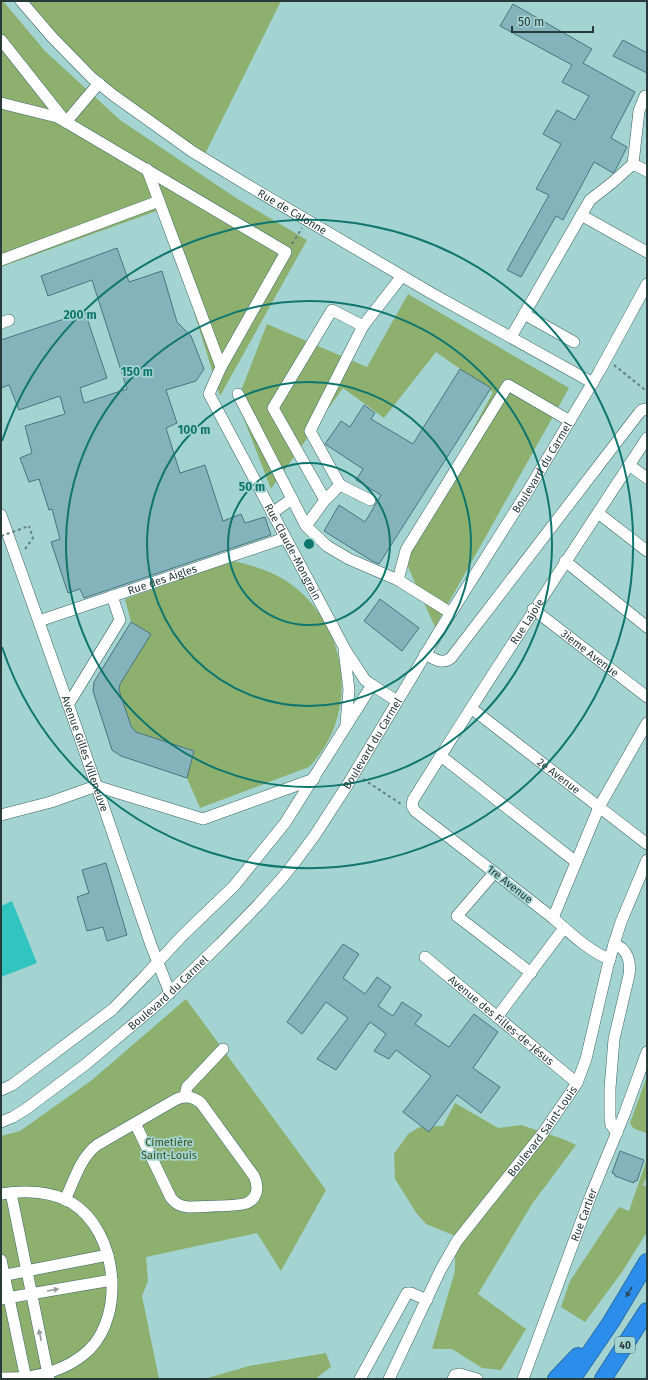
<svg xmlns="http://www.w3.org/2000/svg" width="648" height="1380" viewBox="0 0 648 1380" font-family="'Fira Sans',sans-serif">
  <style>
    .green { fill: #8db06e }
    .water { fill: #32c4be }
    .building { fill: #85b3bc; stroke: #49757e }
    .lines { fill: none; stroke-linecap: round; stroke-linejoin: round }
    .minor-casing { stroke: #376462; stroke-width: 12 }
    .highway-casing { stroke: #2a71ac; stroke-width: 18 }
    .path { stroke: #60817f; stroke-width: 2; stroke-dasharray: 3 3; stroke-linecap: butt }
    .minor { stroke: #fff; stroke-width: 11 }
    .highway { stroke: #2c8eea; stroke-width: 16 }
    .path-bridge { stroke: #60817f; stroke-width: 2; stroke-dasharray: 3 3; stroke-linecap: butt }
    .oneway { fill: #939c9c }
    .oneway2 { fill: #284b5c }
    .ring { fill: none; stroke: #0f766e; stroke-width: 2 }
    .labels { text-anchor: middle; stroke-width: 3.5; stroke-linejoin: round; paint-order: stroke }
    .shield { fill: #a4d4d1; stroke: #4c6867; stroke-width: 1 }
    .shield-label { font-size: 10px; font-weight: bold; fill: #273a39 }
    .street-label { font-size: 11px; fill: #273a39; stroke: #a4d4d1 }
    .park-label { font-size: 11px; fill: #3a551d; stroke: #a4d4d1 }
    .centre { fill: #0f766e; stroke: #a4d4d1; stroke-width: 2 }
    .ring-label { font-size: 12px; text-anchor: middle; font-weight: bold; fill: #0f766e; stroke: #a4d4d1; stroke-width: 3.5; stroke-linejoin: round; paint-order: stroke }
  </style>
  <rect width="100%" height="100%" fill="#a4d4d1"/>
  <path class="green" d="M 1,1 L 3,1 L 45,51 L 120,120 L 236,198 L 307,240 L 220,396 L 162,209 L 1,267 Z
    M 27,1 L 281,1 L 205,154 L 130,112 L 62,45 Z
    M 408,294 L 569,388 L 435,627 L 408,567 L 412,542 L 493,392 L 436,352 L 384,418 L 343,388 L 271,489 L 237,401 L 267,324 L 367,367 Z
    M 233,561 C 251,565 269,570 285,580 C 348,621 362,712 309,767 L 200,808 L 187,778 L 121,756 L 112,750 L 93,691 L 94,682 L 131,622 L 125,599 Z
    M 186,999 L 326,1190 L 281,1271 L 257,1233 L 146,1257 L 148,1281 L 142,1296 L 159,1379 L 1,1379 L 1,1136 L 20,1131 L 92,1080 Z
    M 646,1079 L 647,1079 L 647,1133 C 641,1131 632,1130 630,1123 Z
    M 455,1103 L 498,1128 L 521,1125 L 563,1139 L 576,1145 L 532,1204 L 478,1294 L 526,1329 L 501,1370 L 482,1368 L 452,1349 L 432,1349 L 455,1271 L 455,1243 L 453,1235 L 426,1224 L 417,1214 L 395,1179 L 394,1154 L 408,1134 L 420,1127 L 443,1126 Z
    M 647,1159 L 647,1176 L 643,1185 L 647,1187 L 647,1232 L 622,1272 L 585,1322 L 561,1307 L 570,1281 L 619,1207 L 629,1211 Z
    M 326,1353 L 331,1367 L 315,1379 L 204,1379 L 249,1366 Z"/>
  <path class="water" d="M 12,901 L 37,963 L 1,977 L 1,906 Z"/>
  <path class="building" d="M 513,4 L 592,49 L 583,63 L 635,92 L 611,138 L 627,147 L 615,171 L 613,173 L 594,162 L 563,220 L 556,216 L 521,277 L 507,270 L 549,195 L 536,189 L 561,144 L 543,134 L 557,110 L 575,120 L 589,96 L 562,82 L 572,65 L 500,26 Z
    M 623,40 L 647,53 L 647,73 L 613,56 Z
    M 117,248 L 129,282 L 162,271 L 177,322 L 191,336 L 204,369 L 196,381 L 166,390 L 177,423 L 166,428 L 180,473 L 205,465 L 223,521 L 241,514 L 245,523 L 265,517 L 271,535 L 84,598 L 80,589 L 68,593 L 51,542 L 60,539 L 52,509 L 49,510 L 39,479 L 29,482 L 20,458 L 32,453 L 25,426 L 65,414 L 60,396 L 19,410 L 9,385 L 1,388 L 1,340 L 85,312 L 107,378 L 80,388 L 84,403 L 127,389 L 92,280 L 48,296 L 41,276 Z
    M 460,369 L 491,388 L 379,564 L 372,561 L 324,531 L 339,505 L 365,522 L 381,495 L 356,480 L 363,469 L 325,444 L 341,421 L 350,427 L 364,405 L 375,413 L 371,419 L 413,444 Z
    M 380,599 L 419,628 L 402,651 L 364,621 Z
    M 131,622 L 151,634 L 120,684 L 119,690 L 131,726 L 136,732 L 194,751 L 187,778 L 121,756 L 112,750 L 93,691 L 94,682 Z
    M 106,863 L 127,935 L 107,941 L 103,927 L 87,931 L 77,897 L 89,893 L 82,870 Z
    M 343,944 L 359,954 L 343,978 L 365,994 L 377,977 L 391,987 L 378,1006 L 393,1016 L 402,1002 L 422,1015 L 415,1024 L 449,1047 L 474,1014 L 498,1032 L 473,1068 L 500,1087 L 481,1113 L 457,1095 L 429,1132 L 403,1112 L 431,1076 L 396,1050 L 389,1059 L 374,1051 L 386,1034 L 370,1022 L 336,1070 L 317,1059 L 348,1018 L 326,1002 L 302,1034 L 287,1022 Z
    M 620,1151 L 644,1160 L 637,1181 L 634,1181 L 634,1183 L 615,1176 L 615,1174 L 612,1173 Z"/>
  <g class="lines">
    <defs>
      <g id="minor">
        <path id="s1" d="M 21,1 L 52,37 L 92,78 L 113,95 L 193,152 L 249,186 L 431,293 L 593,383"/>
        <path d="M 1,40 L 66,122 L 99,83"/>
        <path id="s2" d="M 1,103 L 57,117 L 66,122 L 286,252 L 221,367 L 209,394 L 346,651 L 365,680 L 372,685"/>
        <path d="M 633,164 L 647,171"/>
        <path d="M 147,169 L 221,367"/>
        <path d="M 581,215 L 647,252"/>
        <path d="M 1,260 L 159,201"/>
        <path d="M 524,314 L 574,342"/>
        <path d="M 1,323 L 9,320"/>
        <path d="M 363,326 L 402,276"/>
        <path d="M 511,337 L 590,200 L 613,182 L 633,164 L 639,111 L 645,96 L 647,97"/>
        <path d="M 238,394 L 306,526 L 327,546 L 349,559 L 398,580"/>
        <path d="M 629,465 L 647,478"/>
        <path d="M 340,485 L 370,500"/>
        <path d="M 272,513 L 292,499"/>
        <path d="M 598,513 L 647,551"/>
        <path id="s3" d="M 1,515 L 79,735 L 151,945 L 170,993"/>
        <path d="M 306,526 L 325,500 L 340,485 L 310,431 L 363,326 L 332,310 L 273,408 L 325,500"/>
        <path d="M 565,561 L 647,627"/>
        <path id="s4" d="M 533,609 L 647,697"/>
        <path d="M 451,613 L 398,580 L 406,550 L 508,385 L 570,421"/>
        <path id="s5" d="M 39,621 L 285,538"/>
        <path d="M 344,650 L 349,690 L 346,723"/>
        <path d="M 425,654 C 434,659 442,665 451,658 L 639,413 L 642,410 L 647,409"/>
        <path d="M 68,705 L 120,620 L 112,596"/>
        <path id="s6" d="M 471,708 L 647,844"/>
        <path d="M 441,756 L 576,862"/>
        <path d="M 96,786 L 203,819 L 314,779"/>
        <path d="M 1,815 L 51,802 L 96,786"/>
        <path d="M 494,873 L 457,916 L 531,973"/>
        <path d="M 553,918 L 599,807 L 647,723"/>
        <path d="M 614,944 C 628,949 631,962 629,975 L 614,1039 L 610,1088 L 610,1117 L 611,1125 L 617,1133"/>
        <path id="s7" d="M 425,957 L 577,1083"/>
        <path id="s8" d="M 610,959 C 591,953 568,931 553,918 L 415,811 L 412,806 L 413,800 C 489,678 568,558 647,438"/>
        <path d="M 497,1017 L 564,928"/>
        <path d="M 1,1090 L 12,1085 L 113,1009 L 145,976 L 182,936 L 234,886 L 285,823 L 372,685 L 397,701"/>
        <path d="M 185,1096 L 187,1087 L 190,1084 L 223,1049"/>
        <path id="s9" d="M 1,1122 L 13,1117 L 26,1109 L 86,1064 L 161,1001 L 221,943 L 258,905 L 283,877 L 298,858 L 315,835 L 348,784 L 437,635 L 529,489 L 599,372 L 647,284"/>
        <path d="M 11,1193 L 49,1379"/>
        <path d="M 1,1194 C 24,1190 51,1191 72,1203 C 117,1231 126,1313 89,1350 C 65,1372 33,1379 1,1378"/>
        <path d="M 65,1200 C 74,1181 80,1158 97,1145 L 175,1100 C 184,1095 193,1096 201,1103 L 254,1176 C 259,1186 258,1198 247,1203 C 237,1207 201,1206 188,1207 C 180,1206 176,1204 171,1198 L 135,1123"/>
        <path d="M 1,1260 L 26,1379"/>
        <path d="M 1,1276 L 108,1255"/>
        <path d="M 1,1299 L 112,1280"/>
        <path d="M 360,1379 L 407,1293 L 411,1293 L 427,1300"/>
        <path id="s10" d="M 389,1379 L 440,1271 L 457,1241 L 543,1133 L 577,1083 L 586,1059 L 608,965 L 614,944 L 621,922 L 647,860"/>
        <path d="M 453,1379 L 455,1375 L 460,1374 L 477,1379"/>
        <path id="s11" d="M 523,1379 L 591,1195 L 624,1115 L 647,1052"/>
      </g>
      <path id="highway" d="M 556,1379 L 578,1356
        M 572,1379 L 611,1322 L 647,1262
        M 603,1379 L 647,1311"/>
    </defs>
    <use href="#minor" class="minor-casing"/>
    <use href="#highway" class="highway-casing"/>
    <path class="path" d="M 292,244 L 302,228
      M 614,365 L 644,389 L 647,387
      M 25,549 L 33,538 L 29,526
      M 363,779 L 401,804"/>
    <use href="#minor" class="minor"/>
    <use href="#highway" class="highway"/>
    <path class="path-bridge" d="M 1,536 L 29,526"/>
  </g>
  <defs><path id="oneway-solid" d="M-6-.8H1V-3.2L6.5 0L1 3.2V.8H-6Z"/></defs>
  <g class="oneway">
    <use href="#oneway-solid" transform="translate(53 1290) rotate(-10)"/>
    <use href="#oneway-solid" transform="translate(40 1335) rotate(-102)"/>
  </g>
  <use class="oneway2" href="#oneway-solid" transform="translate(629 1292) rotate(121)"/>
  <g class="ring">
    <circle cx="309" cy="544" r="81"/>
    <circle cx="309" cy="544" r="162"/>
    <circle cx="309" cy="544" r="243"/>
    <path d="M2 441A324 324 0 1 1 2 647"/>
  </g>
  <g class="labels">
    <rect class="shield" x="615" y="1337" width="20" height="16" rx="3"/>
    <g class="shield-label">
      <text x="625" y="1349">40</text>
    </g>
    <g class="street-label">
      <text dy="4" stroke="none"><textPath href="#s1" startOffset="346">Rue de Calonne</textPath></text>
      <text dy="4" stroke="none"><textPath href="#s9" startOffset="860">Boulevard du Carmel</textPath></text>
      <text dy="4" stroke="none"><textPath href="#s2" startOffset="664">Rue Claude-Mongrain</textPath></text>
      <text dy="4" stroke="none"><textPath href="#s5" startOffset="130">Rue des Aigles</textPath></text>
      <text dy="4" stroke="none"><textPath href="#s8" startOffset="469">Rue Lajoie</textPath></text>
      <text dy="4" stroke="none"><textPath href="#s4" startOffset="72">3ieme Avenue</textPath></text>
      <text dy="4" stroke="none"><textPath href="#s9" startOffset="536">Boulevard du Carmel</textPath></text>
      <text dy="4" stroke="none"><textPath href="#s3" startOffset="253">Avenue Gilles Villeneuve</textPath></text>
      <text dy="4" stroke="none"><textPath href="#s6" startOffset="111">2e Avenue</textPath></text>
      <text transform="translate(510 884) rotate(38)" y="4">1re Avenue</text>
      <text dy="4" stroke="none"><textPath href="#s9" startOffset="212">Boulevard du Carmel</textPath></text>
      <text dy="4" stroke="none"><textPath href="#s7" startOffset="99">Avenue des Filles-de-Jésus</textPath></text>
      <text dy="4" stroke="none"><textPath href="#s10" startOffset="293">Boulevard Saint-Louis</textPath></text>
      <text dy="4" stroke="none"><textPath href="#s11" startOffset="175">Rue Cartier</textPath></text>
    </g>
    <g class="park-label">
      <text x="169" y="1146">Cimetière<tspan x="169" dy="13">Saint-Louis</tspan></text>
    </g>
  </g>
  <circle cx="309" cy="544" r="6" class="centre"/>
  <g class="ring-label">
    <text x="80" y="319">200 m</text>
    <text x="137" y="376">150 m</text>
    <text x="194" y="434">100 m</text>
    <text x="252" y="491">50 m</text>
  </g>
  <rect width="648" height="1380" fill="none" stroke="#273a39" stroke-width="4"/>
  <path d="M512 26v6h81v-6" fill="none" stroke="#273a39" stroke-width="2"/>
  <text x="518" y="26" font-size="12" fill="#273a39" stroke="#a4d4d1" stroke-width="3" paint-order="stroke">50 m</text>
</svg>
